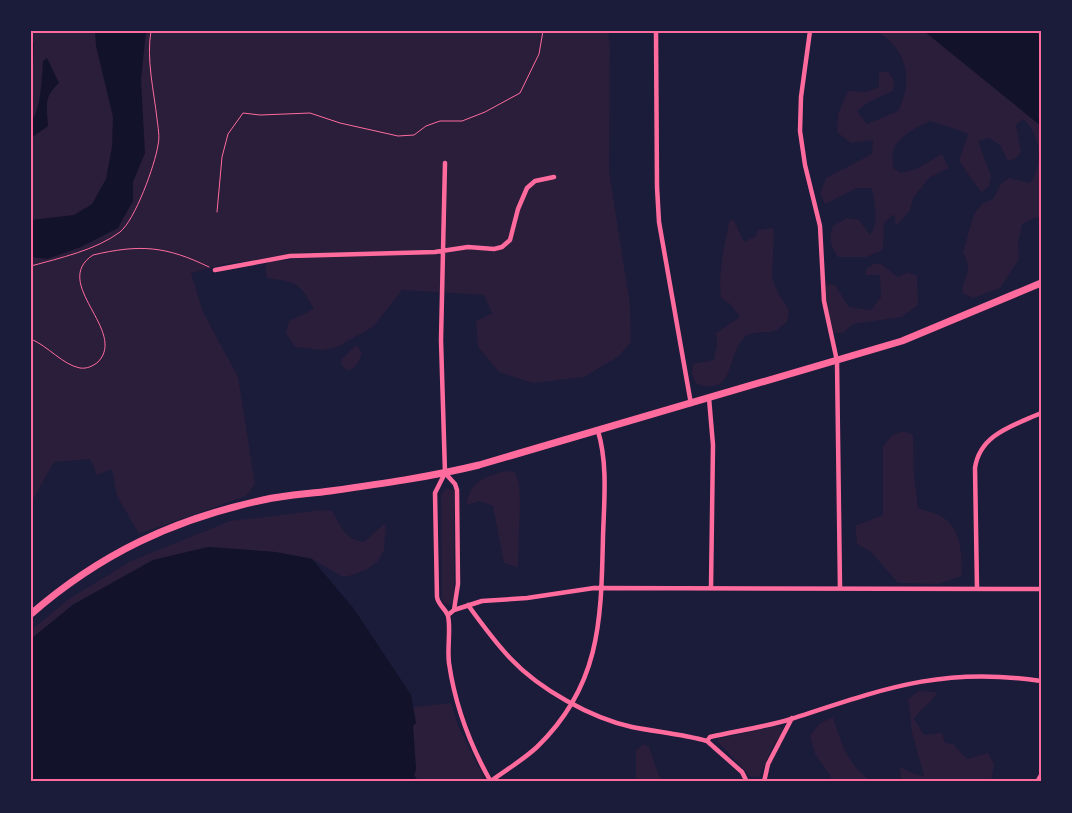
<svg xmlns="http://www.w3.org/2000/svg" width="1072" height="813" viewBox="0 0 1072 813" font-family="'DejaVu Sans',sans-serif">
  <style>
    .green { fill: #2a1e3b }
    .water { fill: #12122b }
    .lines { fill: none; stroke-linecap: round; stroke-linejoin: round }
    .path { stroke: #ff6b9d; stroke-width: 1 }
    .minor { stroke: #ff6b9d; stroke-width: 4.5 }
    .primary { stroke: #ff6b9d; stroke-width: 7 }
    .neatline { fill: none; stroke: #ff6b9d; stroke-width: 2 }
  </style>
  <rect width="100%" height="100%" fill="#1b1b3a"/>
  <path class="green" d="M 31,31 L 608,31 L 610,46 L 609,171 L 630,305 L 631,342 L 619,356 L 584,377 L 533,383 L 499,372 L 478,347 L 476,321 L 492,313 L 484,295 L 402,290 L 373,327 L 335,348 L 322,350 L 295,347 L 286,333 L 289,321 L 314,309 C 298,281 298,283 267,278 L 265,266 L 269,262 L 312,257 L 311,252 L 225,264 L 191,273 L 203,312 L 238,377 L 255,484 L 246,496 L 139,534 L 117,496 L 112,469 L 97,475 L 90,459 L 54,462 L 31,503 Z
    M 876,31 L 924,31 L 1041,126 L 1041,217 L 1034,218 L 1022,224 L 1018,243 L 1019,259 L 1000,288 L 973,298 L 962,293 C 963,276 974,271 963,252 L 974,214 L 982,204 L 993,199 L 1001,184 L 1009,178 L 1030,183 C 1044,163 1041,135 1023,119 L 1016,125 L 1021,152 L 1015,159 L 1008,161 L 1000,145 L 989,138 L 978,141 L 991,176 L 989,187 L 981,192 L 959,161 L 968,134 C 954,127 943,126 930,121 C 917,127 896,137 893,152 C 892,157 893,163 893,168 L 901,173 L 916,169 L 942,154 L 949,168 L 929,178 L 913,198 L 910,211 L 896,226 L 894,214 L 884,223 L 883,250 L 866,257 L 838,257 C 831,246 828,239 833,226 L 847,218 L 859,220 L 870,235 C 880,222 874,204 872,188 L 857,188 L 825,204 L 820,194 L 826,178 L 872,154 L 873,140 L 851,143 L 837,132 L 838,114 L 848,91 L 866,92 L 879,87 L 879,73 L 888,71 L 894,81 L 893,91 L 869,102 L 857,111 L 867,124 L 898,111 C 914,79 907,49 876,31 Z
    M 733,219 L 744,242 L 756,236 L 758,230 L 772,228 L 774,231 L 772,278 L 778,293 L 789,310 L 787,322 C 783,325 779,329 774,331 C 764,334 752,330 744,338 C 725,357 737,396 696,384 L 692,374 L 693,364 L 714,360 L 717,345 L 716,333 L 740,317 L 730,304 L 721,298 C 718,272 724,248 729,222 Z
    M 874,264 L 881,264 L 898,277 L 908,272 L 917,276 L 918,305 L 902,317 L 853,324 L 843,333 L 834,333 L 825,303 L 826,284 L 835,285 L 849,307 L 871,310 L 881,297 L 880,275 L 866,275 L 866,269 Z
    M 356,345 L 362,352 L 358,363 L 353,369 L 347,370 L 341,364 L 341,360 Z
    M 904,431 L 913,435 L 914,476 L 918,508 C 926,511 937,513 944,518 C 962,531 962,556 962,576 L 938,584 L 898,583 L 871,552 L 857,544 L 855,526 L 883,515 L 883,447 L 892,435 Z
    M 506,471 L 515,472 L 519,483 L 520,502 L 518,567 L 504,563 L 493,506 L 480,501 L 466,505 C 471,480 484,477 506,471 Z
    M 446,488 L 453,490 L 454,492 L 454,600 L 450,605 L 444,603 L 442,599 L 441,495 Z
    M 322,510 L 332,511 C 342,527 344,539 364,542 L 384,524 L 386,526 L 384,550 L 378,561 L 366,570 L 349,576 L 341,576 L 312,559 L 275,552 L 208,547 L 74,604 L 31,639 L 31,630 L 69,599 L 131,561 L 230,521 Z
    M 919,691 L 937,692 C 932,704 921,707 914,719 L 924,735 L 942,733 L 945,743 L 953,744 L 967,759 L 988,753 L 994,764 L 991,782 L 901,782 L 900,767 L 914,774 L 924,776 L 912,732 L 908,699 Z
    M 451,703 L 458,726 L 486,782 L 419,782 L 414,775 L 416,770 L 413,725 L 416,723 L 413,707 Z
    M 833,717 C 841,743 848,767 873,782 L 826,782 L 831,777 L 815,754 L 810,736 L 819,724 Z
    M 777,726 L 782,727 L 783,732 L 773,746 L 759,777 L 750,776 L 717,741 L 718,739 Z
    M 644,744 L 649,747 L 659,776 L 664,782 L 636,782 L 636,750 Z"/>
  <path class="water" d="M 95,31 L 146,31 L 141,80 L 145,153 L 133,182 L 133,201 L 118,228 L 81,247 L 47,259 L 31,257 L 31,220 L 74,215 L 92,204 L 106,179 L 112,147 L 113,117 L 96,46 Z
    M 924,31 L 1032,31 L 1041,36 L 1041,126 Z
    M 31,40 L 34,43 L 31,99 Z
    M 47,58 L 59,83 C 43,97 47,107 48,126 L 31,138 L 31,120 C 41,113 42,74 43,61 Z
    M 208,547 L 275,552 L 312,559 L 354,609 L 411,695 L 416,723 L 413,726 L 416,770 L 414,775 L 419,782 L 31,782 L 31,639 L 74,604 L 153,560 Z"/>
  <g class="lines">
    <path class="path" d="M 217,212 L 222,157 L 228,134 L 243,113 L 260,115 L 310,113 L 340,123 L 398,136 L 414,135 L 426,126 L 440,121 L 462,121 L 485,112 L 520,93 L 539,54 L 543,31
      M 31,266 C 60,258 96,250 120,232 C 135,220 155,165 158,145 C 160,137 158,127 157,119 C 154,91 146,59 151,31
      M 31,339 C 48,346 63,365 80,368 C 87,369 93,366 98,362 C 128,331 50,283 93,255 C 140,244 166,246 209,267"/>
    <path class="minor" d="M 656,31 L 657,187 L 659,222 L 691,404
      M 810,31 L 801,97 L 800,131 L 805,165 L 820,226 L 824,301 L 837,361 L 840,588
      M 445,163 L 441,340 L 445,473
      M 215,270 L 290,256 L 435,252 L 468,247 L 494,249 L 502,247 L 510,240 L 518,209 L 527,188 L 535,181 L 554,177
      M 709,398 L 713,445 L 711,587
      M 445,473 L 435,493 L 437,597 C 438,605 446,609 448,616 C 451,629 447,649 449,663 C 455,705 470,745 491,782
      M 445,473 L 455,484 L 457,490 L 458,584 L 454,610 L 448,615
      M 977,588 L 975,468 C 980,434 1013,426 1041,413
      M 468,605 C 481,623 495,642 510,658 C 539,689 591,718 632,727 C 657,732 682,734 707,741 L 710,737 C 736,731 765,727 791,719 C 883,689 942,666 1041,681
      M 454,610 L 482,601 L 527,598 L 594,588 L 1041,589
      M 707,741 L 742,772 L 747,782
      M 491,781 C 506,770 523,760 537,747 C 601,685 601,620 603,537 C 604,502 608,464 598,431
      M 764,782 L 768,764 L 792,718
      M 1037,782 L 1041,775"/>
    <path class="primary" d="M 31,614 C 100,554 174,519 263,500 C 285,495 308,494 330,491 C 380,484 430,477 479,465 L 902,341 L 1041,283"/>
  </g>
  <rect width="1072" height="813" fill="none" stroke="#1b1b3a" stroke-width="65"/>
  <rect x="32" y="32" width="1008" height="748" class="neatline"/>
</svg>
